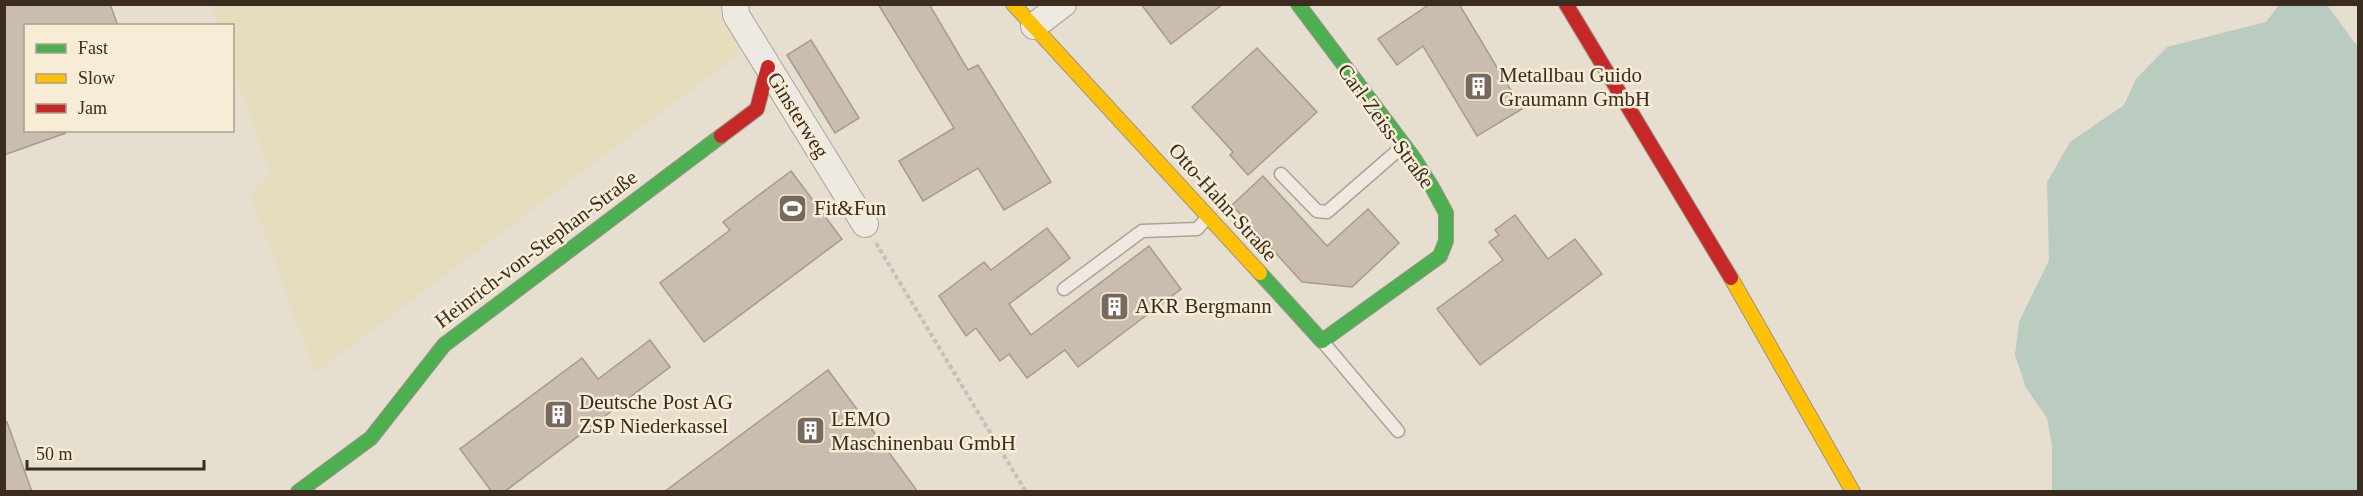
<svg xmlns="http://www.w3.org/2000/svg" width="2363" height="496" viewBox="0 0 2363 496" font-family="Georgia,serif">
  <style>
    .farmland { fill: #e6ddbf }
    .water { fill: #bacbc0 }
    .building { fill: #cabdb0; stroke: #a79a8e; stroke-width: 1.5 }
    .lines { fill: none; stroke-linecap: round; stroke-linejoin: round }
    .lane-casing { stroke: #aba397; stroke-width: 15 }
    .street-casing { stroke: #aba397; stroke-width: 28 }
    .fast-casing { stroke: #9b9388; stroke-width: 16 }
    .slow-casing { stroke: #9b9388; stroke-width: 16 }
    .jam-casing { stroke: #9b9388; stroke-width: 16 }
    .path { stroke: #c7c0b7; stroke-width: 4; stroke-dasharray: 4.5 3; stroke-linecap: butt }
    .lane { stroke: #eee9e1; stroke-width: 12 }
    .street { stroke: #eee9e1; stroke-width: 26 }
    .fast { stroke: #4caf50; stroke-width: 14 }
    .slow { stroke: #ffc107; stroke-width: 14 }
    .jam { stroke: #c62828; stroke-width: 14 }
    .labels { text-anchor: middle; stroke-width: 5; stroke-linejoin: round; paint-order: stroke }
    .poi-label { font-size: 21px; fill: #3b2c1f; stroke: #f7ecd5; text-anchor: start }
    .street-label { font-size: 21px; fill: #3b2c1f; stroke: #f7ecd5 }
  </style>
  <rect width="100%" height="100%" fill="#e6decf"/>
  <path class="farmland" d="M 210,5 L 715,5 L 741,53 L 315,373 L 250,193 L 271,175 L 233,68 L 232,26 L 217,25 Z"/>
  <path class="water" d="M 2279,5 L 2327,5 L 2358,47 L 2358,491 L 2052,491 L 2052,445 L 2047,418 L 2026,388 L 2015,355 L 2019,322 L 2049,260 L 2047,182 L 2070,142 L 2124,105 L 2136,79 L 2167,47 L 2266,22 Z"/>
  <path class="building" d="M 4,4 L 110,4 L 118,26 L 26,26 L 26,130 L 66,133 L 4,155 Z
    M 878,4 L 929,4 L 968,70 L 978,65 L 1051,182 L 1004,210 L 978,168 L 923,201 L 899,161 L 954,128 Z
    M 1141,4 L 1223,4 L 1171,44 Z
    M 1430,4 L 1459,4 L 1522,109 L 1477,136 L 1423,46 L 1397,65 L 1378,39 Z
    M 811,40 L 859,118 L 835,133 L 787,55 Z
    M 1257,48 L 1317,112 L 1248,175 L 1230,155 L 1233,152 L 1192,107 Z
    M 791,171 L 842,239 L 704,342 L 660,283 L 730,230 L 723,222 Z
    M 1263,176 L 1327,246 L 1368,209 L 1399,243 L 1352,287 L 1302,282 L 1232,205 Z
    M 1515,215 L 1548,259 L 1575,239 L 1602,274 L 1480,365 L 1437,309 L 1503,260 L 1489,242 L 1499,235 L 1495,230 Z
    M 1047,228 L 1070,258 L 1009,304 L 1031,335 L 1149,246 L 1181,289 L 1078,367 L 1065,350 L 1027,378 L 1009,354 L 1000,361 L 976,328 L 966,336 L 939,296 L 984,262 L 991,270 Z
    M 650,340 L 670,367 L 504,492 L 492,492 L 460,449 L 582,358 L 598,379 Z
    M 828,370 L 918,492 L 664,492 Z
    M 7,422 L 32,492 L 4,492 L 4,423 Z"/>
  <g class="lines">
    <defs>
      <path id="lane" d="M 1281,174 L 1317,211 L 1327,212 L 1403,146
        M 1064,289 L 1142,231 L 1197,229 L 1207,218
        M 1323,342 L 1398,431"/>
      <path id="street" d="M 735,4 L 736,15 L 865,224
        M 1034,26 L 1063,4"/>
      <path id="fast" d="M 1260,273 L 1322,341 L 1440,256 L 1446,241 L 1446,213 L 1432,187 L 1413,157 L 1298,4
        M 298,492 L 371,438 L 444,345 L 721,136"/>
      <path id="slow" d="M 1013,4 L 1260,273
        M 1731,278 L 1853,492"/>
      <path id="jam" d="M 1566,4 L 1731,278
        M 721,136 L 757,109 L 768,67"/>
    </defs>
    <use href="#lane" class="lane-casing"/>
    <use href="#street" class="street-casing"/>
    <use href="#fast" class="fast-casing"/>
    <use href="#slow" class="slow-casing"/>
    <use href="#jam" class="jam-casing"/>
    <path class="path" d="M 876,243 L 1026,492"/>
    <use href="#lane" class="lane"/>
    <use href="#street" class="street"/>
    <use href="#fast" class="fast"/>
    <use href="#slow" class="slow"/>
    <use href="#jam" class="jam"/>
  </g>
  <defs>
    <symbol id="building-square" viewBox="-11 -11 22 22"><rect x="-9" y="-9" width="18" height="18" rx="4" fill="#776a5d" stroke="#f7ecd5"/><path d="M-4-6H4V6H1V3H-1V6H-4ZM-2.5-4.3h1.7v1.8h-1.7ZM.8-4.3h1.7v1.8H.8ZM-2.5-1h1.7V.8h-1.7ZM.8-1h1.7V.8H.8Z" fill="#fff"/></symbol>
    <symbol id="stadium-square" viewBox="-11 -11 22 22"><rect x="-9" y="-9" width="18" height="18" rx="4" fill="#776a5d" stroke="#f7ecd5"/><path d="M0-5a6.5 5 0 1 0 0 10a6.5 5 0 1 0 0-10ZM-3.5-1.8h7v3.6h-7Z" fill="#fff"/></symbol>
  </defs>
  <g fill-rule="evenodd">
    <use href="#building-square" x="1462" y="70" width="33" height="33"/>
    <use href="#stadium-square" x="776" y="192" width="33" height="33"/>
    <use href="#building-square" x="1098" y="290" width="33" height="33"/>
    <use href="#building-square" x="542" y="398" width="33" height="33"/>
    <use href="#building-square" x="794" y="414" width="33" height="33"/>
  </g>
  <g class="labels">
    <g class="poi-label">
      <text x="1499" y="82">Metallbau Guido<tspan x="1499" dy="24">Graumann GmbH</tspan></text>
      <text x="814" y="215">Fit&amp;Fun</text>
      <text x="1135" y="313">AKR Bergmann</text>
      <text x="579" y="409">Deutsche Post AG<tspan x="579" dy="24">ZSP Niederkassel</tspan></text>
      <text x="831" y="426">LEMO<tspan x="831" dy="24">Maschinenbau GmbH</tspan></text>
    </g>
    <g class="street-label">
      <text transform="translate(798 115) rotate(58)" y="7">Ginsterweg</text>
      <text transform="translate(1386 126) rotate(54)" y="7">Carl-Zeiss-Straße</text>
      <text transform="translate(1223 202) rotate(48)" y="7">Otto-Hahn-Straße</text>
      <text transform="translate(536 249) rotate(-37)" y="7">Heinrich-von-Stephan-Straße</text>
    </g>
  </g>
  <rect width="2363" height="496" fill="none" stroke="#3b2c1f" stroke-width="12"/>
  <rect x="24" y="24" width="210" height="108" fill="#f7ecd5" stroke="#ac9f8c" stroke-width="1.5"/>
  <rect x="36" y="44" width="30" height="9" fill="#4caf50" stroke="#ac9f8c" stroke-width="1.5"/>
  <text x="78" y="54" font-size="18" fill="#3b2c1f">Fast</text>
  <rect x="36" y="74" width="30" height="9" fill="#ffc107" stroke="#ac9f8c" stroke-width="1.5"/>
  <text x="78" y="84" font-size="18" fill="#3b2c1f">Slow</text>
  <rect x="36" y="104" width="30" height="9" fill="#c62828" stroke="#ac9f8c" stroke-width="1.5"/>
  <text x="78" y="114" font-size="18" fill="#3b2c1f">Jam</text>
  <path d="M27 460v9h177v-9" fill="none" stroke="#3b2c1f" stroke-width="3"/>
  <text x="36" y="460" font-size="18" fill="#3b2c1f" stroke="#f7ecd5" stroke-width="4.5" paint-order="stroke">50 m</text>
</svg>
